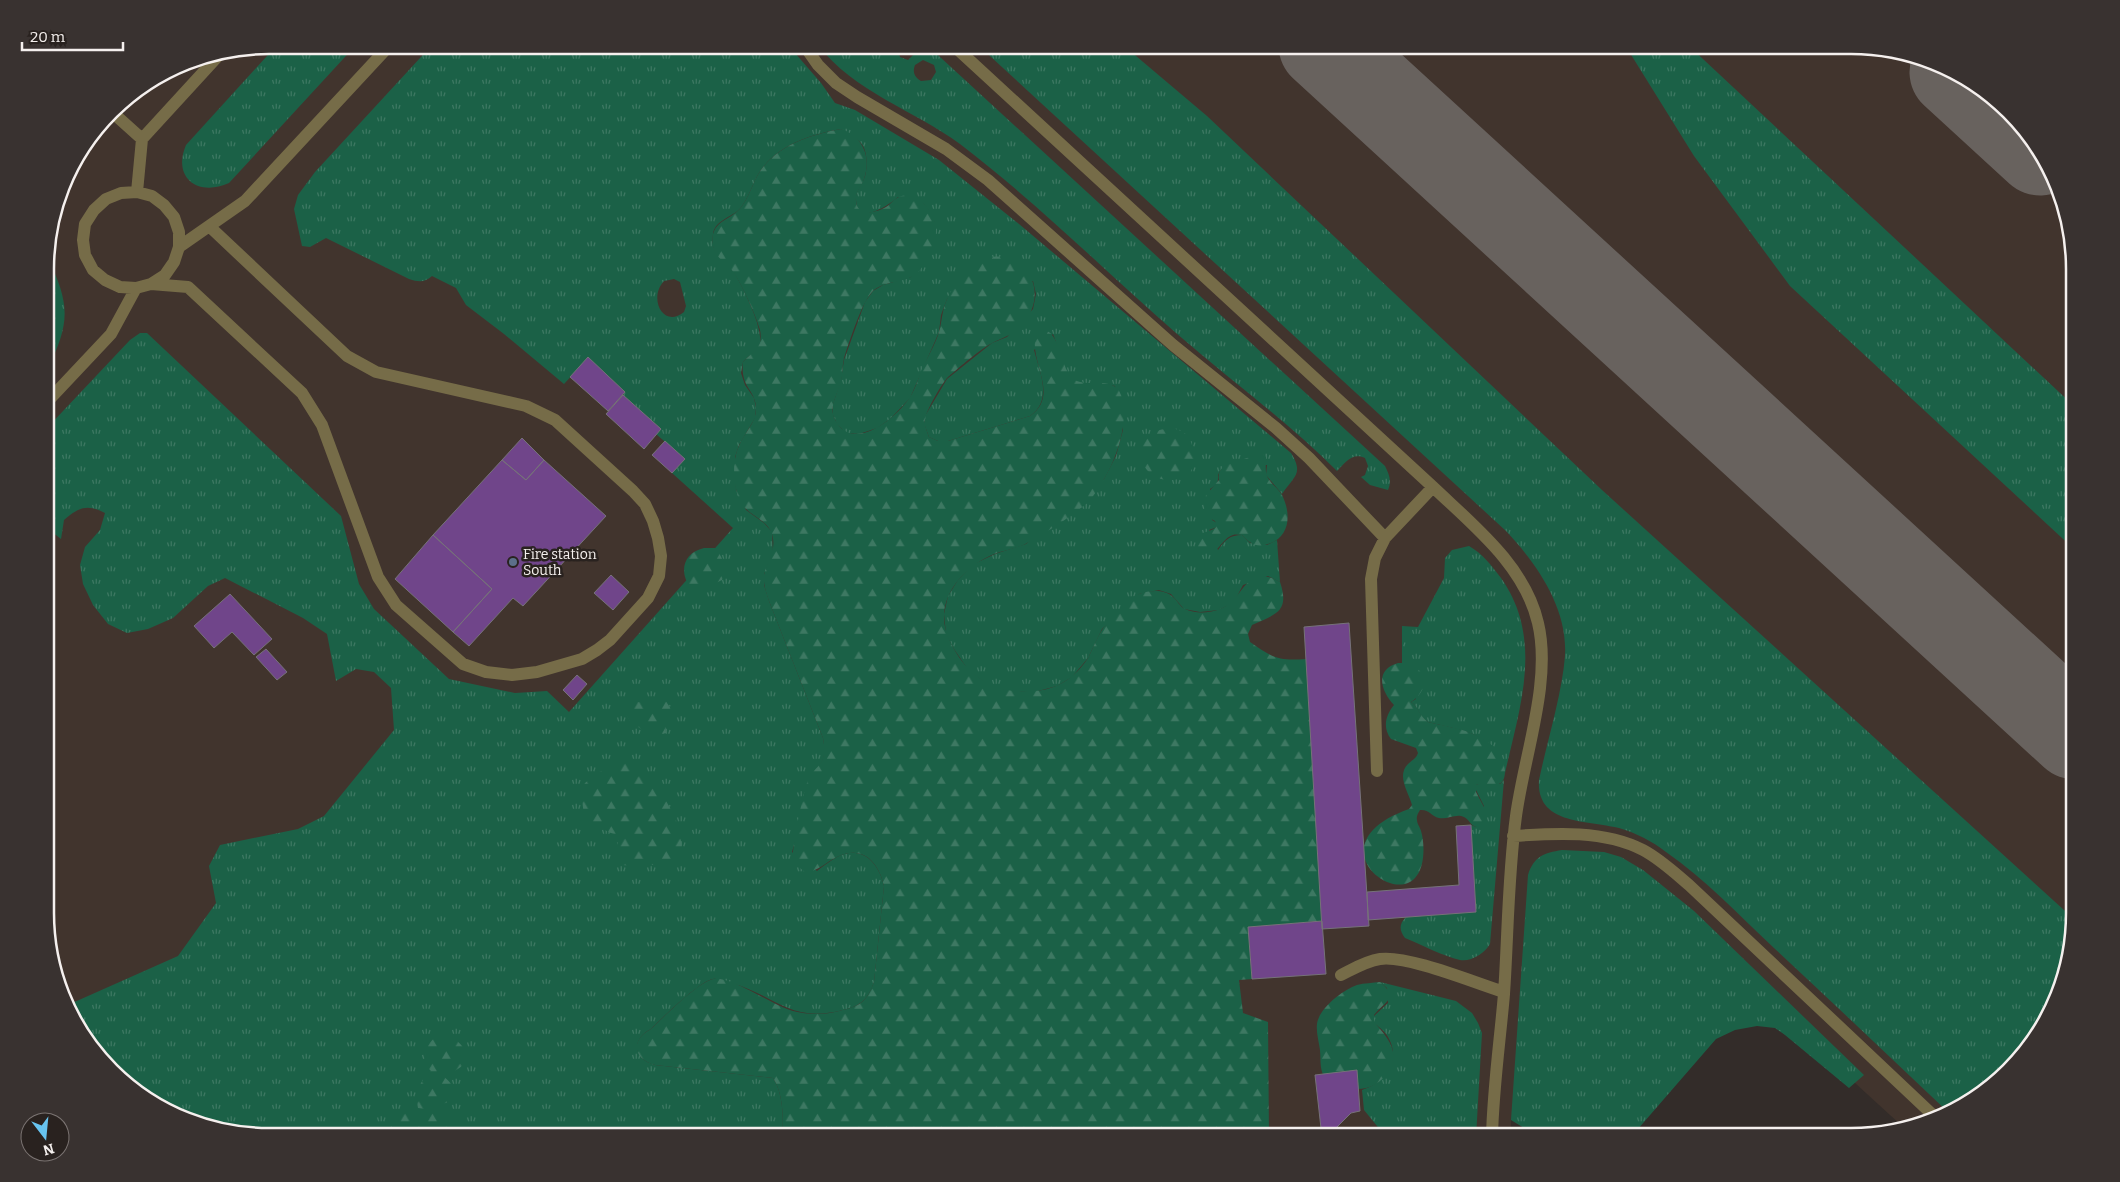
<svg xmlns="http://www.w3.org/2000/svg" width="2120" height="1182" viewBox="0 0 2120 1182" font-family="Bitter,serif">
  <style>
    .built { fill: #41342d }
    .grass { fill: url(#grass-tufts); fill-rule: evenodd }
    .forest { fill: url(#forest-firs) }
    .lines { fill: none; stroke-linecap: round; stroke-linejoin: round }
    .taxiway { stroke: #68625e; stroke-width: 91 }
    .building { fill: #70458a; stroke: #767279 }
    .service { stroke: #766c48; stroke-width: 12 }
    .service-dot { fill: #5c6f8a; stroke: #29221f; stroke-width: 2 }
    .labels { text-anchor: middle; stroke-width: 5; stroke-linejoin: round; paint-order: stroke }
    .poi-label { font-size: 14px; fill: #f5f0ee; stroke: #29221f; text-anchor: start }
    .rim { fill: none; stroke: #f5f0ee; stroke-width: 2.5 }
  </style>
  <defs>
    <pattern id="grass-tufts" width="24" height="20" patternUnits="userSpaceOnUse" patternTransform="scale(1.25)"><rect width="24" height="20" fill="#1b6147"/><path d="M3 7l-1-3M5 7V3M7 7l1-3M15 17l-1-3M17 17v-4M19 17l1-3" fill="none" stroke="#3d7862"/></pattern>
    <pattern id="forest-firs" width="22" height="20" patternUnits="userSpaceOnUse" patternTransform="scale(1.25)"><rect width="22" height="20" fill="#1b6147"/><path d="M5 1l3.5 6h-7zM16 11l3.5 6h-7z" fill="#3d7862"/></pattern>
  </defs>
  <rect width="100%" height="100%" fill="#332c29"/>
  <path class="built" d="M 269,45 L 1852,45 L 1910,53 L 1963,75 L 2037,145 L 2063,197 L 2074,254 L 2075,928 L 2045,1025 L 2010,1071 L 1963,1107 L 1902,1126 L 1702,943 L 1511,1120 L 1511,1127 L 1472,1128 L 1461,1137 L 268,1137 L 211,1129 L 157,1107 L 83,1037 L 47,942 L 47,240 L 68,169 L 121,101 L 183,62 Z"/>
  <path class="grass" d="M 277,45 L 356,45 L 229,183 C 198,197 172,178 186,145 Z
    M 432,45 L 709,45 L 713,48 L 716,45 L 788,45 L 821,83 L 835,103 L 855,110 L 939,160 L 1019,224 L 1291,453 C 1304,474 1294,476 1282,494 L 1266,475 L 1267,465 C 1252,465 1225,457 1218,475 C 1219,483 1216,485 1210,489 L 1212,520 L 1217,523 L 1217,527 L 1209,530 L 1218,550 C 1225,540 1230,535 1242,535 L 1250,543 L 1267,545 L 1277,540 L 1280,582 L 1268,576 L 1243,585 L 1234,602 L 1219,610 L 1200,612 L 1184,609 L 1171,594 L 1159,590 L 1139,594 L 1102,629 L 1088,658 L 1072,677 L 1057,686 L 1038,691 L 1011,692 L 990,686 L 969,671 L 954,649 L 946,634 L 944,614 L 948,596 L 958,580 L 972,565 L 995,554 L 1026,544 L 1104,479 L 1116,456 L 1123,430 L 1115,386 C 1103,382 1095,386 1083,384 C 1062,381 1060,350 1053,334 L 1034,350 C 1040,373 1053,400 1030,416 L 948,441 L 938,441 L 929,437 L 925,426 L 925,416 L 947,379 L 992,343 L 1007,337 L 1033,309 L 1036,294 L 1033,281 L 955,287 L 947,299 L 941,315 L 939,332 L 910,398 L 890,419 L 877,428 L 859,434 L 846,433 L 837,424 L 833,415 L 833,404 L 841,380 L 844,360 L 865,302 L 873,291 L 883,285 L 911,277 L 935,223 C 925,200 922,200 898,197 C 889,205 857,227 856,200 C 855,192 861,186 864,179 C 868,170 868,149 860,142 C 855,137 847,133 841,129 C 813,134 783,143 764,166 C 754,177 751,194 742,206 C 735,217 715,219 713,234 C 710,257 725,258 734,272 C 742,286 766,332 759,346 C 756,352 747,357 743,362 L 741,373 L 745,385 L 754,398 L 756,408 L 755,418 L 739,445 L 735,457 L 736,490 L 746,510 L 764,523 L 772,532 L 773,552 L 764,574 L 764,585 L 769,601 L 823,738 C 826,755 825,760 814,773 L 792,852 L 817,871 C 823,866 830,861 837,857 C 862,844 879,863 884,886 L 874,982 C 868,999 861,1006 843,1010 C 789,1024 776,995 731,983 C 726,982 718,978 713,979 C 701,980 661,1019 651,1029 C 631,1039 633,1059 655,1065 L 773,1078 C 783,1092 784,1120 782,1137 L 268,1137 L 211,1129 L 157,1107 L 83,1037 L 70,1004 L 178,956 L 216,903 L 209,866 L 220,845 L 298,829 L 324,816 L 394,730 L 391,688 L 374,672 L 356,669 L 336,681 L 327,634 L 303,618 L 225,578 L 208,586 L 173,618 L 148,629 L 127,633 L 108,624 L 93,605 L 83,584 L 80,565 L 85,547 L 100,530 L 105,513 C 87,504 79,507 64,520 L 61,539 L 47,528 L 47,428 L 130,340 L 140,333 L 147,333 L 341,516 L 359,584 L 374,609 L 449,679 L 515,693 L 547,691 L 569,712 L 733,528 L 672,473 L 685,459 L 656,434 L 661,429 L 623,395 L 625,392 L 588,358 L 564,384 L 504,334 L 466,305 L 456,288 L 432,276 C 424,283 419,282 409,279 L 326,238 L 310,247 L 302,246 L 294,209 L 298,195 L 315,172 ZM 674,279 L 680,282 L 686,306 L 684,312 C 663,329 648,298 664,281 Z
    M 818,45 L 898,45 L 897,48 L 900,57 L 908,60 L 915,53 L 913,45 L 927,45 L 1385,466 C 1389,474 1392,481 1388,490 L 1370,485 L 1361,477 L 1365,475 L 1368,466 L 1365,458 C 1352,452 1345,463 1337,471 C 1287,421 1230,380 1176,333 C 1104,270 1036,202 960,144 C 914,110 854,92 818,45 ZM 923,60 L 934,65 L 936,72 L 931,80 L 921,81 C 915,77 912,73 915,65 Z
    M 978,45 L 1123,45 L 1207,116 L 1602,490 L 2075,920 L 2075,928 L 2045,1025 L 2010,1071 L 1963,1107 L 1948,1112 C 1890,1057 1832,1002 1774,948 C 1739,915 1705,879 1666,852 C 1652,841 1636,833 1619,828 C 1587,820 1536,825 1539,780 C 1547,742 1562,694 1565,656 C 1568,608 1537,564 1506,531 Z
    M 1625,45 L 1688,45 L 2075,407 L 2075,550 L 1790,286 L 1694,156 Z
    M 47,256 C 70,304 71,322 47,370 Z
    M 1469,546 C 1483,554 1491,565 1501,578 C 1544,639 1520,706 1505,773 C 1496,732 1462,731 1428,722 C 1418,716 1419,707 1411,702 L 1416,699 L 1402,663 L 1402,626 L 1418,627 L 1444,578 L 1445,558 L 1452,550 Z
    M 1504,780 L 1490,944 C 1485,953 1471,962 1460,960 C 1443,956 1422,945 1405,938 C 1399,930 1399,924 1406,917 L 1476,912 L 1471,825 L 1476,827 L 1484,806 L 1475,788 L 1476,785 L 1483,782 L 1489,784 L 1500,784 Z
    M 1562,850 L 1604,852 L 1621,857 L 1643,870 L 1694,911 L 1864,1075 L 1849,1088 L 1785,1035 L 1775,1028 L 1757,1026 L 1735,1030 L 1716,1039 L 1631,1137 L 1550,1137 L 1550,1132 L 1529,1131 L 1511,1120 L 1528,875 C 1534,856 1544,853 1562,850 Z
    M 1380,982 L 1456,1001 L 1472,1013 L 1478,1023 L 1482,1033 L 1476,1137 L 1386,1137 L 1364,1110 L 1362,1090 C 1387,1082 1403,1058 1386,1034 C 1383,1030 1378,1026 1374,1023 L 1374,1016 L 1388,1003 L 1387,988 Z"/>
  <path class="forest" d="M 841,129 C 862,136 872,156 864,179 C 862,186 855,192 856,201 C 857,217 876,213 886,207 C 890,205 893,200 897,198 C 913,188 931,207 935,222 C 938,233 934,245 928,255 C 926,260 923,267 919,271 C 907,285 884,279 872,292 C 861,304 849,343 844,358 C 842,366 843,374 841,382 C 838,393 831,403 833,414 C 834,419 837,423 840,427 C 860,448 898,416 910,397 C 915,390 918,379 921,371 C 927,358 935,345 939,332 C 942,321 942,310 947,299 C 958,277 982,248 1009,259 C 1039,270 1042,303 1022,325 C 1015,334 1004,337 994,342 C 980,349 960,367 948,377 C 942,383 926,411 925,419 C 924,425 927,431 929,437 L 938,441 L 948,441 L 1030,416 C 1061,395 1028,362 1036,333 C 1059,320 1059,364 1071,377 C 1084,391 1113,373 1121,395 C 1130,419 1117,458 1104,479 C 1099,487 1093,498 1086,504 C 1073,515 1043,535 1027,543 C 1017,549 1005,550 994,554 C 960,568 931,604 950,641 C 961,665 978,682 1003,689 C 1013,692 1023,691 1034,691 C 1057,690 1076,677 1088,658 C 1093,649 1096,639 1102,630 C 1106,623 1114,617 1119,610 C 1125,605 1132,596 1139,594 C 1150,590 1165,589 1173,597 C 1177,600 1180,607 1185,609 C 1195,614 1210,613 1220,609 C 1245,600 1244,562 1280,582 C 1290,612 1276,614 1252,625 L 1248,634 L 1250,642 C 1273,658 1278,661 1306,659 L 1322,921 L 1248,927 L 1252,979 L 1239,980 L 1243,1013 L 1268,1022 L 1269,1137 L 782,1137 C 784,1120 783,1092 773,1078 L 655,1065 C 633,1059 630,1040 651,1029 C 664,1017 698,982 713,979 C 731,975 773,1006 793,1011 C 808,1015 825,1015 839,1011 C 860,1006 866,1003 874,982 L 884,886 C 879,863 863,844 837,857 C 825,863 819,870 806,873 L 793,862 C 791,849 802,800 806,786 C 813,762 828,771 823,738 L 769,601 C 766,592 763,584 764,575 C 767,560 777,551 772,534 C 767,518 745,515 739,499 C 733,484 732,460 739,446 C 744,433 757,422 756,408 C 756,390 740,388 743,362 C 748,356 758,350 760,342 C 761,338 761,331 759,327 C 756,315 739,278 731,269 C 724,261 715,257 713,246 C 709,219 731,222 742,206 C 751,194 754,177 764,166 C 783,143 814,134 841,129 Z
    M 1172,428 C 1176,429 1180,430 1183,432 C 1194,439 1197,460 1191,471 C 1189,475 1183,478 1179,479 C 1139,489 1120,431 1172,428 Z
    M 1261,453 L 1266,457 C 1266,463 1265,471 1267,476 C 1270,483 1278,488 1282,495 C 1292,515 1290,539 1265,545 C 1254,547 1249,542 1242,535 C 1239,535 1236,534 1233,535 C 1219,539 1217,563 1198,549 L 1197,536 C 1203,531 1212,532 1217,526 L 1215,521 L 1207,517 L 1204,506 L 1206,495 L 1219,480 C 1218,474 1219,471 1224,466 Z
    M 704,548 L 715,548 C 724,559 726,566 722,580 L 699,591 L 693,591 C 678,574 682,553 704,548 Z
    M 1398,663 C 1424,662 1434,687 1411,702 C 1419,707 1419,716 1428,722 C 1457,729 1500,733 1505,771 C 1505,776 1504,782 1499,784 C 1491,788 1485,781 1476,785 L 1476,792 L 1487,813 C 1486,821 1483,825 1476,827 C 1470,825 1469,819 1464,817 C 1456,813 1447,820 1439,818 C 1431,816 1429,809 1420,810 C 1418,813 1416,817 1417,820 C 1417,824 1420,827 1421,831 C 1425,844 1425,868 1415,878 C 1391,905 1316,842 1409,809 L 1412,805 C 1409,793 1396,776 1408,764 C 1412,760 1416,759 1418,753 L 1416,748 L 1391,739 C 1382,727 1386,715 1394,705 C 1381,691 1374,670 1398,663 Z
    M 656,700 L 665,700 L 670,707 L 672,715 L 665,720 L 666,733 L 652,737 L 630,721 L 626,714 L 628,706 L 633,702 L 643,702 L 650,707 Z
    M 622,762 L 634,762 L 641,771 L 646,783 L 656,785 C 667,800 696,847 672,861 C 668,863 662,863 657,864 C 644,867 635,867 623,865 C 615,852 614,846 623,834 C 607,836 607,826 590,827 L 585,824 L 581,791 L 585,783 L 597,773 Z
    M 1380,982 C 1400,998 1384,1002 1374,1015 L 1374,1022 C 1386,1036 1400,1050 1390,1069 C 1378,1090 1357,1093 1337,1085 C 1334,1083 1329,1082 1327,1080 C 1319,1073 1321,1060 1320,1050 C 1319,1042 1316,1032 1317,1024 C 1319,1008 1343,990 1357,985 C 1364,983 1373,983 1380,982 Z
    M 442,1035 C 454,1036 471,1048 464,1063 C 460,1070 450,1073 442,1075 L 452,1084 L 448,1102 L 438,1106 L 446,1116 L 447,1135 L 445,1137 L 376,1137 L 386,1131 C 380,1109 405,1107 418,1118 L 419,1112 L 424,1109 L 418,1108 C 415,1096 420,1078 431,1071 C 419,1060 426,1038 442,1035 Z"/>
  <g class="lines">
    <path class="taxiway" d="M 1324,45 L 2075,734
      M 1955,72 L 2040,150"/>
  </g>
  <path class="building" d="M 588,357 L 625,392 L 608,411 L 570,377 Z
    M 623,395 L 661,429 L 644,449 L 606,414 Z
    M 522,438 L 544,460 L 526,480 L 502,460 Z
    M 665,441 L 685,459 L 672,473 L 652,455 Z
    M 502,460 L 526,480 L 544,460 L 606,516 L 523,606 L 513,598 L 469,646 L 453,632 L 492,589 L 433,535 Z
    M 433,535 L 492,589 L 453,632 L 395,579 Z
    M 611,575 L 629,592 L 613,610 L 594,593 Z
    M 230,594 L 272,639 L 254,655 L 232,632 L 214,648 L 194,626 Z
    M 1349,623 L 1369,926 L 1322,929 L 1304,627 Z
    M 266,649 L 287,672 L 277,680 L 256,657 Z
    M 577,675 L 587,684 L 573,700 L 563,690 Z
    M 1471,825 L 1476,912 L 1368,920 L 1367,892 L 1459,885 L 1456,826 Z
    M 1322,921 L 1326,974 L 1252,979 L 1248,927 Z
    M 1357,1070 L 1360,1111 L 1351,1113 L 1327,1137 L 1322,1137 L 1315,1075 Z
    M 1529,1131 L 1550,1132 L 1550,1137 L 1528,1137 Z"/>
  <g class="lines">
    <path class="service" d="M 804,45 L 818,65 L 836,83 L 857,97 L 946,149 L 988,180 L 1173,345 L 1276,428 L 1309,458 L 1385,538
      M 953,45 L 1433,487 C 1474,526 1525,566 1538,623 C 1552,681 1524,756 1516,816 C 1508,875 1508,935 1504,994 C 1500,1041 1493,1089 1492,1137
      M 112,112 L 142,139
      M 137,192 L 142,139 L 219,55
      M 179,247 L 245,201 L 390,45
      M 151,284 L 165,275 L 174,262 L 179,247 L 179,232 L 174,217 L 164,205 L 152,196 L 137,192 L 121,193 L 106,199 L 94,210 L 85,224 L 83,240 L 85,255 L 93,270 L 105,280 L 120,287 L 136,288 L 151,284 L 188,287 L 302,393 L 322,425 L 378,577 L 396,605 L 463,664 L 486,672 L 512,675 L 537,672 L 582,659 L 597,650 L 610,640 L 648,598 L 659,576 L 661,556 L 658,538 L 653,521 L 645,504 L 633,491 L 555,420 L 526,406 L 376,372 L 347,356 L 209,226
      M 47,402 L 111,334 L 136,288
      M 1377,771 L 1371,579 L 1375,558 L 1385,538 L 1433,487
      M 1513,836 C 1556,833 1604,830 1643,850 C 1660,859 1675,873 1689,885 L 1934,1116
      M 1341,975 C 1353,969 1366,961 1380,959 C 1408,955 1475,983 1504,992"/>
  </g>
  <circle class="service-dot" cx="513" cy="562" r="5"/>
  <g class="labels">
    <g class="poi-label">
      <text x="523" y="559">Fire station<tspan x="523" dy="16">South</tspan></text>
    </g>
  </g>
  <path d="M0 0H2120V1182H0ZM269 54H1851A215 215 0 0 1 2066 269V913A215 215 0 0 1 1851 1128H269A215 215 0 0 1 54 913V269A215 215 0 0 1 269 54Z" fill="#393230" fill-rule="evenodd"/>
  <path class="rim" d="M269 54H1851A215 215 0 0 1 2066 269V913A215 215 0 0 1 1851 1128H269A215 215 0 0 1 54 913V269A215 215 0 0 1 269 54Z"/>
  <g transform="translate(45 1137) rotate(164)"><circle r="24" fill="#29221f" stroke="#7b7472"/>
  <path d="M0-4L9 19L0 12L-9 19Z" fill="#67c4f0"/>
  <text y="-8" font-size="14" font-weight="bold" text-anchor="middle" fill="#f5f0ee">N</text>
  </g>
  <path d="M22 42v8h101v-8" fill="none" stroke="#f5f0ee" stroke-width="2.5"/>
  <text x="30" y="42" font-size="15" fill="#f5f0ee" stroke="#29221f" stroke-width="4" paint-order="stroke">20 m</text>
</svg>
